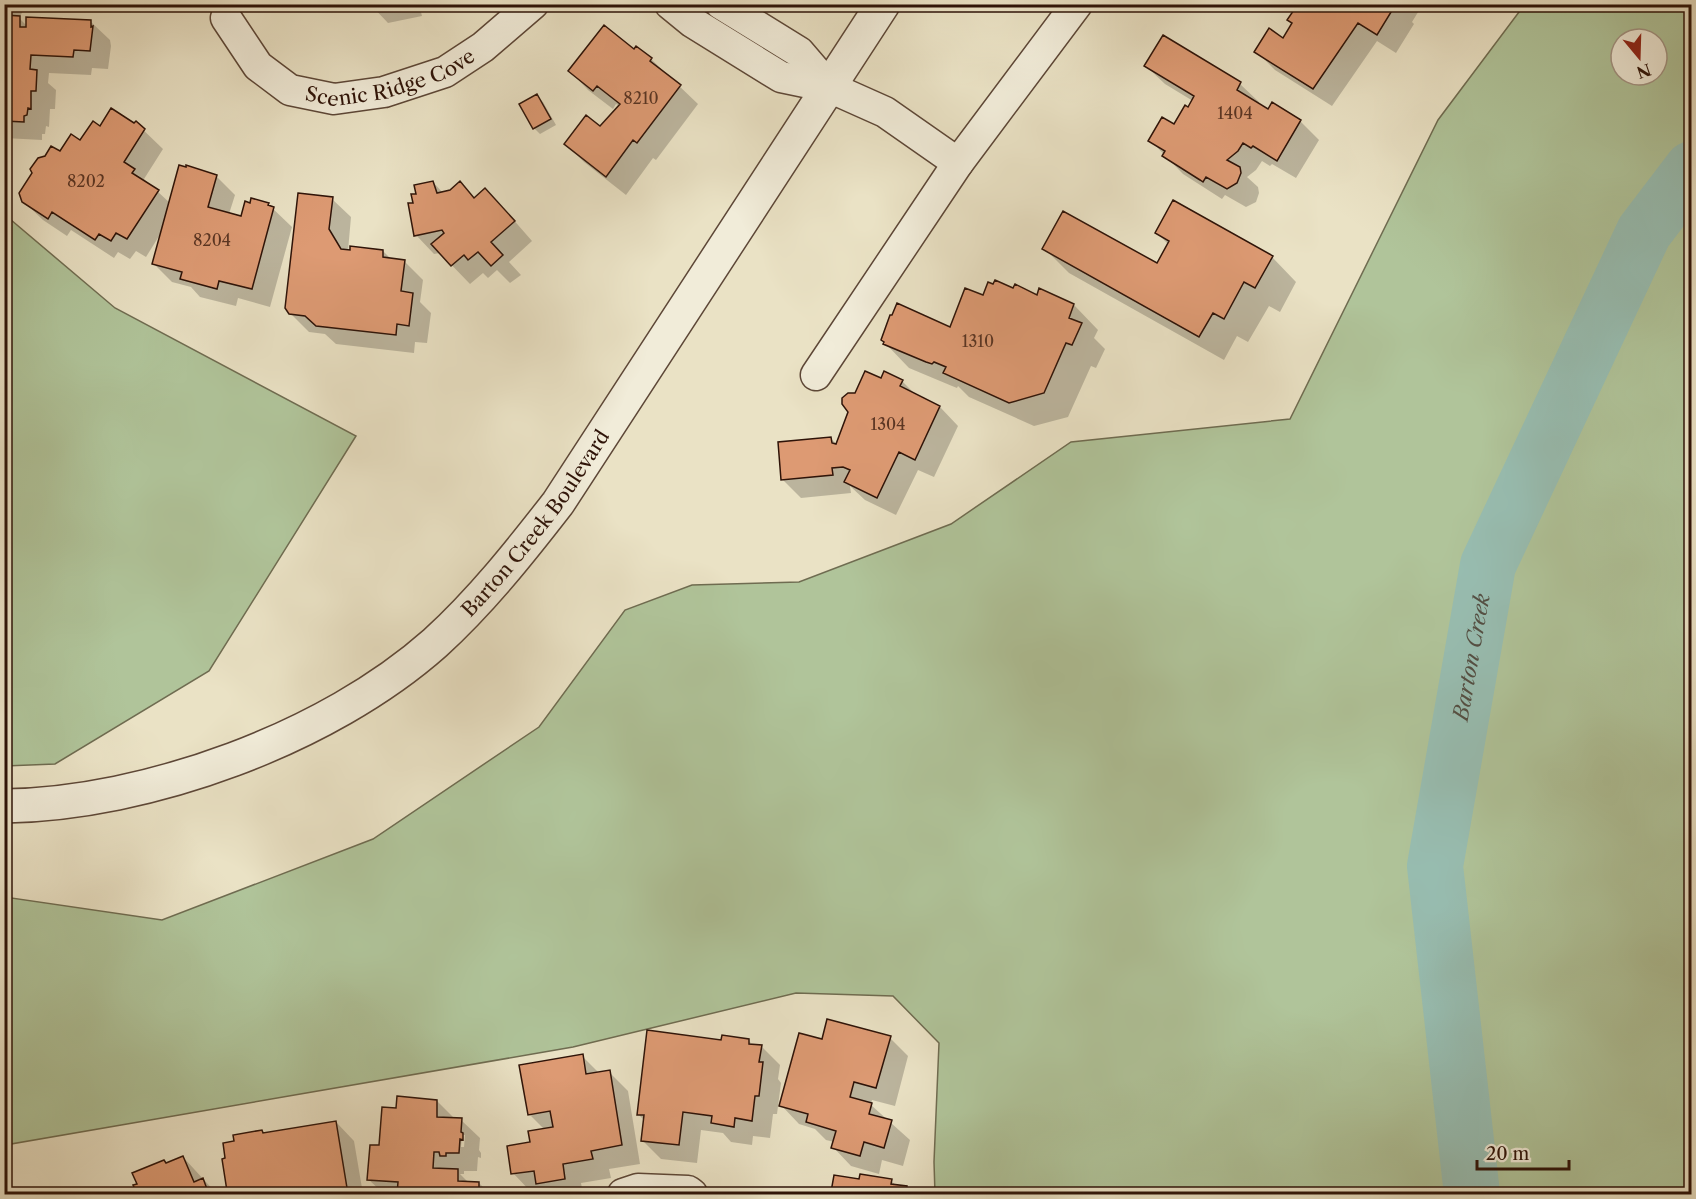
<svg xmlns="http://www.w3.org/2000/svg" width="1696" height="1199" viewBox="0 0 1696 1199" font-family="'Libre Caslon Text',serif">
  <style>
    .green { fill: #b0c49a; stroke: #6f6c51; stroke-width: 1.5; fill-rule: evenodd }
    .shadow { fill: #0003; fill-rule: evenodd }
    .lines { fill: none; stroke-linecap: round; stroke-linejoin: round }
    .river { stroke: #98beb2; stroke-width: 56 }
    .building { fill: #dd9a73; stroke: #2e1308; stroke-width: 1.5 }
    .minor-casing { stroke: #5d4737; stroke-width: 33 }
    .tertiary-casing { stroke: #5d4737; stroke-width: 36 }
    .minor { stroke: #f1ecd9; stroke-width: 30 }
    .tertiary { stroke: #f1ecd9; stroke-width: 33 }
    .labels { text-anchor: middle; stroke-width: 4.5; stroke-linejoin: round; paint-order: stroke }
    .number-label { font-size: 16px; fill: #5a3523 }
    .street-label { font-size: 20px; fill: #2e1308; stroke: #f1ecd9 }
    .water-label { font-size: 21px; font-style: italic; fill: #534f44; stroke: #f1ecd9 }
  </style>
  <rect width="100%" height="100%" fill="#eae2c5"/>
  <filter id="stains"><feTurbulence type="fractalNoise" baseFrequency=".00333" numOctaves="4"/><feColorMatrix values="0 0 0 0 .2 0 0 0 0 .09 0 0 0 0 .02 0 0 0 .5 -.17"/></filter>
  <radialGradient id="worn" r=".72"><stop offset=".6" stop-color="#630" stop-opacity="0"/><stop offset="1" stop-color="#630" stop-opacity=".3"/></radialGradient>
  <path class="green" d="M 1525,4 L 1691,5 L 1691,1194 L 935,1194 L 934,1162 L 939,1043 L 893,996 L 796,993 L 573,1047 L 5,1145 L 5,897 L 162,920 L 373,839 L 539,727 L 625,610 L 692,585 L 799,582 L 951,524 L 1071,442 L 1290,419 L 1438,120 ZM 1621,39 L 1657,39 L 1657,75 L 1621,75 Z
    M 4,214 L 115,308 L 356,436 L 209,671 L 55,764 L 5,766 Z"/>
  <path class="shadow" d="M 4,4 L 27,4 L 19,18 L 27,26 L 91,22 L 110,40 L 111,46 L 108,69 L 92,68 L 91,75 L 49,73 L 48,83 L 56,90 L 55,109 L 50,109 L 49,127 L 46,126 L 45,134 L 42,134 L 42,140 L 4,138 L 4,17 L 13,17 L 4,12 Z
    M 370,4 L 419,4 L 422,16 L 388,23 Z
    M 1299,4 L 1423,4 L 1412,22 L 1414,24 L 1396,53 L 1377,41 L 1332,106 L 1275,70 L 1256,51 L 1284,40 L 1293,24 Z
    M 634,51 L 651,59 L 698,104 L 656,160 L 653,158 L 626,195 L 584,162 L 566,144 L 600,128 L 620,106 L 616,104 L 613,109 L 588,90 L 570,71 Z
    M 1146,66 L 1240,84 L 1259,102 L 1258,104 L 1269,111 L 1273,104 L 1300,121 L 1319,140 L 1296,178 L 1272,164 L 1270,166 L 1262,161 L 1256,170 L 1247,177 L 1258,187 L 1259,193 L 1256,202 L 1246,207 L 1225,195 L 1222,199 L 1183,174 L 1150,140 L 1174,126 L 1193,101 L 1165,84 Z
    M 537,96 L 543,102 L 556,125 L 540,134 L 534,128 Z
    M 136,123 L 163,149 L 144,179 L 170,203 L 216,176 L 235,195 L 229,214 L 242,218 L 268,204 L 292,227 L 270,307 L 238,298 L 236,306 L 200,297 L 191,287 L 172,282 L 154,264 L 161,233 L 146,257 L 136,251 L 130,259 L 118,252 L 114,258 L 71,230 L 67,236 L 43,220 L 23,201 L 60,153 L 101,128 Z
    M 433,182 L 443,193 L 451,191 L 459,183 L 475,199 L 504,209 L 532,241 L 509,262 L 521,275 L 510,283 L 497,270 L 488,278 L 483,273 L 470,284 L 440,253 L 434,254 L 416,235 L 414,204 L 417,195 Z
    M 332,199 L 351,217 L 348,251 L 383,251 L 391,259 L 404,261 L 423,280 L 420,302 L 431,313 L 427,343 L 415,342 L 414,353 L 336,344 L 325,334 L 309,332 L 290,313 Z
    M 1157,233 L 1272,257 L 1296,282 L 1280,312 L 1269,306 L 1248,342 L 1237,336 L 1224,360 L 1069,273 L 1044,248 L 1157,265 L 1169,245 Z
    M 1040,290 L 1074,305 L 1098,330 L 1094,338 L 1105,349 L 1096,368 L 1091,366 L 1068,417 L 1034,426 L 969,397 L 958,386 L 957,388 L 952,386 L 909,368 L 885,343 L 951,329 L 983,297 L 1038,297 Z
    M 885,373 L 902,381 L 917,396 L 940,407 L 958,426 L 934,477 L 918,470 L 896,515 L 865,500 L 850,486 L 851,493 L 801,498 L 783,480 L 831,439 L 838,445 L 856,394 L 881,380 Z
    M 890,1038 L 908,1056 L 895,1106 L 872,1100 L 871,1105 L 910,1140 L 903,1166 L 882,1160 L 879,1174 L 851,1166 L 833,1147 L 834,1142 L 826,1140 L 815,1129 L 799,1124 L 781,1105 L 823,1041 Z
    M 748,1040 L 754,1046 L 761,1046 L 780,1065 L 778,1079 L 781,1083 L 777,1114 L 773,1114 L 770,1138 L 753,1136 L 752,1145 L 731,1142 L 723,1133 L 701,1130 L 697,1163 L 661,1159 L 642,1140 L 645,1121 L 638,1114 L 723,1041 Z
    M 582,1056 L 600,1074 L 609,1072 L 628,1091 L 640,1164 L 609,1169 L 611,1178 L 581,1183 L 583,1194 L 548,1194 L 544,1190 L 531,1192 L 513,1173 L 532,1143 L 545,1130 L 529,1114 Z
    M 437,1101 L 455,1119 L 461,1120 L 480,1138 L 479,1150 L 481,1153 L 481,1158 L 478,1157 L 477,1171 L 464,1171 L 464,1174 L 460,1174 L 469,1183 L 479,1183 L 490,1194 L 384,1194 L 369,1180 L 381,1146 L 398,1110 ZM 462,1135 L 465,1135 L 464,1147 L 461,1147 Z
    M 336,1122 L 354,1141 L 363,1194 L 231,1194 L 224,1160 L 264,1135 Z
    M 183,1157 L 217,1194 L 138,1194 L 135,1186 L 166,1164 Z
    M 860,1181 L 891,1181 L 897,1186 L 907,1188 L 913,1194 L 825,1194 L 826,1193 L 833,1194 Z"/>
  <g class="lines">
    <path class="river" id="s1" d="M 1472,1194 L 1435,866 L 1488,565 L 1644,232 L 1692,169"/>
  </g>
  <path class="building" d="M 1298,4 L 1396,4 L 1377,35 L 1358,23 L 1313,89 L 1254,52 L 1269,28 L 1283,38 L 1292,23 L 1287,20 Z
    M 4,15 L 20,16 L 20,27 L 26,27 L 26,17 L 91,20 L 91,27 L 93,26 L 90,51 L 74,50 L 73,57 L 31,55 L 30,69 L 37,70 L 36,91 L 31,91 L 31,109 L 28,108 L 27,115 L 24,116 L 24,122 L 4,121 Z
    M 604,25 L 634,49 L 636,46 L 652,58 L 650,61 L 681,85 L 637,143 L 633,140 L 606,177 L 564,144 L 586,115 L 600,126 L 620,104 L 597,86 L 593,91 L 568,71 Z
    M 1163,35 L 1241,82 L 1237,90 L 1268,109 L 1272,102 L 1301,120 L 1277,161 L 1253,146 L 1251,148 L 1243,143 L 1238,151 L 1227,160 L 1240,167 L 1241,173 L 1237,183 L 1227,189 L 1206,177 L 1203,182 L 1200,180 L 1162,156 L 1165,151 L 1148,141 L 1162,117 L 1174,124 L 1185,105 L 1188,107 L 1194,96 L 1144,66 Z
    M 537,94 L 551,119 L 533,129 L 519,104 Z
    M 111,108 L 134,123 L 136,121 L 145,129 L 124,162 L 135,169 L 132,173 L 159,190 L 127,239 L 116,233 L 111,241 L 99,234 L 95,240 L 52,212 L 48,219 L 22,202 L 19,193 L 32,173 L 30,169 L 38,158 L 45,156 L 51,146 L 60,151 L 71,134 L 80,140 L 93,121 L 100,126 Z
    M 179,165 L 186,167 L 186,165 L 217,175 L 208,207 L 241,216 L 245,201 L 250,203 L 251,198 L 269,203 L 268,205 L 274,207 L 252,289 L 219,281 L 217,289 L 180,279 L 182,272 L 152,264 Z
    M 433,181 L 437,193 L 450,190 L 460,181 L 474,198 L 485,188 L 515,221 L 491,242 L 503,255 L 491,266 L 478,252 L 468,260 L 464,255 L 451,266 L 431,244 L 444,233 L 442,230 L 414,236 L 408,203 L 413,203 L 411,194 L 416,194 L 414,185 Z
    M 298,193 L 333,197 L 329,229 L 341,249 L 350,250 L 350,246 L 383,250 L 383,257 L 405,260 L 401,291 L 413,293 L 409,326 L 397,324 L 396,335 L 316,326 L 305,316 L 289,314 L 285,308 Z
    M 1173,200 L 1273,256 L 1255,288 L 1244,282 L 1224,319 L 1213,313 L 1199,337 L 1042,249 L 1063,211 L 1157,263 L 1169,241 L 1155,233 Z
    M 995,280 L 1013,288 L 1015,284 L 1037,295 L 1039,288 L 1074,304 L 1069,318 L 1082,323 L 1072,345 L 1066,343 L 1044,393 L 1009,403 L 943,373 L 946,367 L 934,362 L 932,364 L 926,362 L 883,344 L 884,342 L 881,340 L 890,315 L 892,315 L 897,303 L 950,327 L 965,288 L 983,295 L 988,282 L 993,284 Z
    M 865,371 L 881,378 L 884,371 L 903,380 L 900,386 L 940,406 L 915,460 L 899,452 L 877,498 L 844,482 L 850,470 L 843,467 L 832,468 L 833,475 L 781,480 L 778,442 L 831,437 L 832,443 L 836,444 L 848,412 L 842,404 L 842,398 L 848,393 L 855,393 Z
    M 827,1019 L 891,1036 L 876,1088 L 854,1082 L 850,1097 L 872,1103 L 869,1114 L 892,1120 L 884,1148 L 864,1142 L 860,1156 L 831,1148 L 836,1131 L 806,1122 L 808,1114 L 779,1106 L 799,1033 L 822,1039 Z
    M 647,1030 L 721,1040 L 722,1035 L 749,1039 L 749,1044 L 762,1045 L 759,1062 L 763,1062 L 759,1096 L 755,1096 L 752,1121 L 735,1118 L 734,1127 L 711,1123 L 712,1116 L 683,1112 L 679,1145 L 641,1141 L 644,1115 L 637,1115 Z
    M 583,1054 L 586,1074 L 610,1070 L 622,1145 L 591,1151 L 593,1159 L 563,1164 L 565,1179 L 536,1184 L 534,1171 L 511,1174 L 507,1146 L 530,1142 L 528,1131 L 553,1127 L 550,1111 L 528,1115 L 519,1065 Z
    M 397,1096 L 437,1100 L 437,1117 L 462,1118 L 461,1132 L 463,1133 L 463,1140 L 460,1139 L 459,1153 L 446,1153 L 446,1156 L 440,1156 L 439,1152 L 434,1152 L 433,1168 L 458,1169 L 458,1181 L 479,1182 L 479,1194 L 397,1194 L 398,1182 L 367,1180 L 370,1145 L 379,1145 L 382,1107 L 396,1108 Z
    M 336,1121 L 348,1194 L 230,1194 L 230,1191 L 227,1191 L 222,1159 L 225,1158 L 223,1143 L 234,1141 L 233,1135 L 262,1130 L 263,1133 Z
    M 183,1156 L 194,1182 L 203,1178 L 208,1192 L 207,1194 L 137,1194 L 133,1185 L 137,1184 L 132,1173 L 164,1160 L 166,1163 Z
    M 860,1174 L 892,1179 L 891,1184 L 907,1186 L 906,1194 L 824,1194 L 824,1191 L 831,1192 L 834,1175 L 859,1179 Z"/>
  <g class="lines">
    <defs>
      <g id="minor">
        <path d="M 670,4 L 692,22 L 781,77 L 829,87 L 885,112 L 958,163"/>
        <path d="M 721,4 L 799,52 L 829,87"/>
        <path id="s2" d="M 226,18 L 258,66 L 290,90 L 334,99 L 384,92 L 445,72 L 483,47 L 533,4"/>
        <path d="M 816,375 L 958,163 L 1077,4"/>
        <path d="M 623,1194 L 638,1189 L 688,1191 L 692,1194"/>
      </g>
      <g id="tertiary">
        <path id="s3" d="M 4,806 C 148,804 328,738 435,643 C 481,601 520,552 558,503 L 883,4"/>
      </g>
    </defs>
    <use href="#minor" class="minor-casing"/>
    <use href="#tertiary" class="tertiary-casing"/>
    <use href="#minor" class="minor"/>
    <use href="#tertiary" class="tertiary"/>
  </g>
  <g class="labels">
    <g class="number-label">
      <text x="641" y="104">8210</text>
      <text x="1235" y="119">1404</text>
      <text x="86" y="187">8202</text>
      <text x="212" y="246">8204</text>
      <text x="978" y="347">1310</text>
      <text x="888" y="430">1304</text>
    </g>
    <g class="street-label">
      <text dy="7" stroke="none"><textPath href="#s2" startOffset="202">Scenic Ridge Cove</textPath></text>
      <text dy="7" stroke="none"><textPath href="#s3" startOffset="626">Barton Creek Boulevard</textPath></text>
    </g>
    <g class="water-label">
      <text dy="7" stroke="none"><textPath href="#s1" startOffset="542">Barton Creek</textPath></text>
    </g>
  </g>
  <rect width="1696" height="1199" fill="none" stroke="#eae2c5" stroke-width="24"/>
  <rect x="6" y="6" width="1684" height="1187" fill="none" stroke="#2e1308" stroke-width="3"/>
  <rect x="12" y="12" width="1672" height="1175" fill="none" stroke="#2e1308" stroke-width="1.5"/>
  <g transform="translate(1639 57) rotate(161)"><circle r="28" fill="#f1ecd9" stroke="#a39585" stroke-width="1.5"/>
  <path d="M0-4.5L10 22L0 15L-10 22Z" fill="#8f2418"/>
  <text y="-9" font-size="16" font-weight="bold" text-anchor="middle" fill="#2e1308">N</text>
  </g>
  <path d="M1477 1160v9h92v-9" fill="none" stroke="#2e1308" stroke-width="3"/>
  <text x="1486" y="1160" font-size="18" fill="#2e1308" stroke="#f1ecd9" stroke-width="4.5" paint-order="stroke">20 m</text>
  <rect width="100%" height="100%" filter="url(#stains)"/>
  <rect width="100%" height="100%" fill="url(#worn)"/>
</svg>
